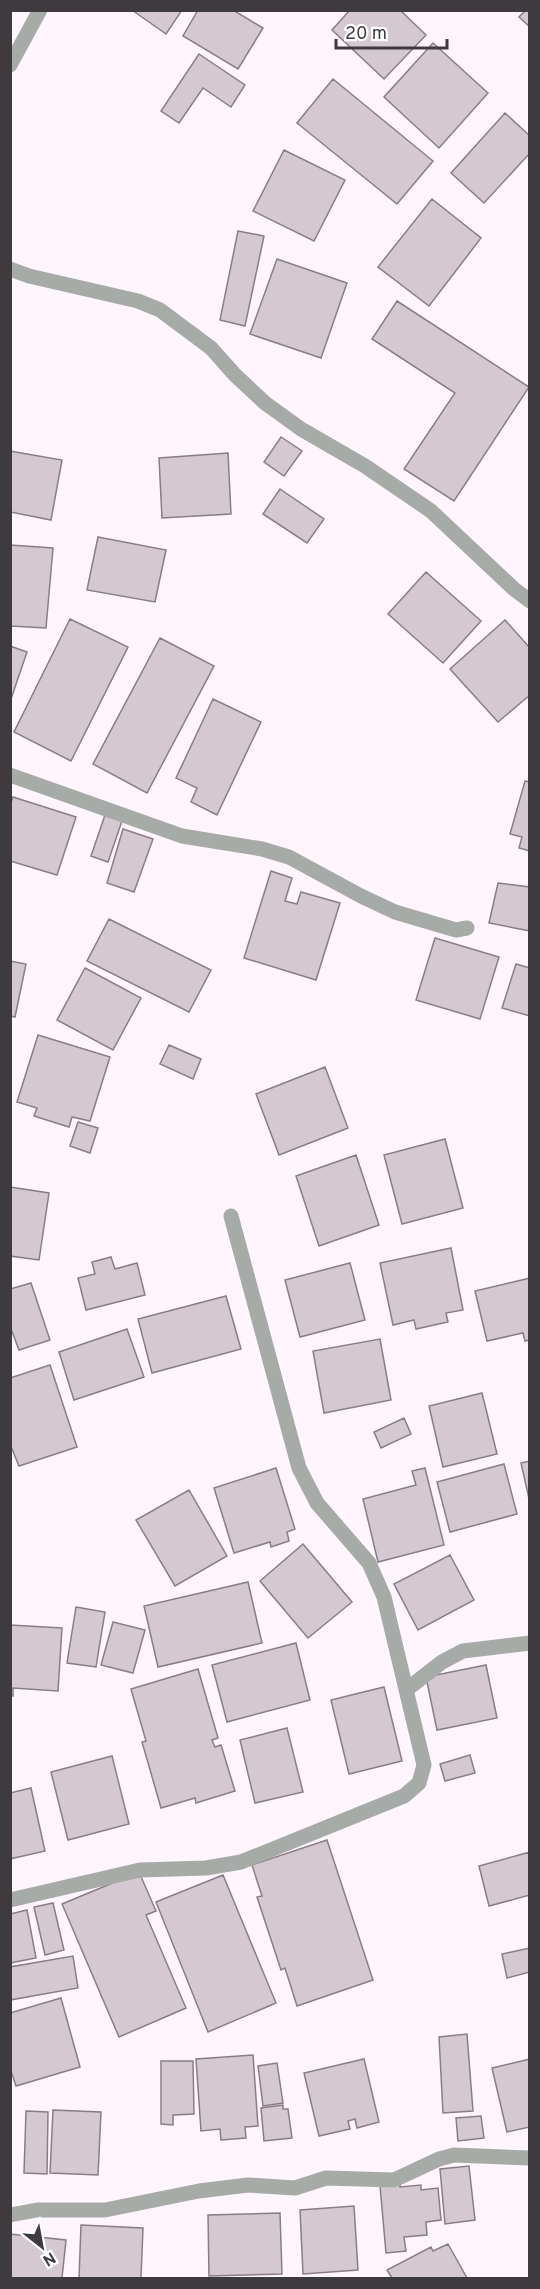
<svg xmlns="http://www.w3.org/2000/svg" width="540" height="2289" viewBox="0 0 540 2289" font-family="Overpass,sans-serif">
  <style>
    .building { fill: #d4c8d1; stroke: #897e86; stroke-width: 1.5 }
    .lines { fill: none; stroke-linecap: round; stroke-linejoin: round }
    .minor { stroke: #a7aba7; stroke-width: 15 }
  </style>
  <rect width="100%" height="100%" fill="#fff5fd"/>
  <path class="building" d="M 132,10 L 182,10 L 166,34 Z
    M 198,10 L 233,10 L 263,28 L 238,69 L 183,36 Z
    M 350,10 L 400,10 L 426,35 L 384,79 L 332,30 Z
    M 526,10 L 530,10 L 530,27 L 519,17 Z
    M 433,43 L 488,93 L 439,148 L 384,97 Z
    M 199,54 L 245,85 L 231,107 L 203,88 L 179,123 L 161,111 Z
    M 333,79 L 433,161 L 397,204 L 297,123 Z
    M 505,113 L 530,136 L 530,153 L 484,203 L 451,173 Z
    M 284,150 L 345,180 L 314,241 L 253,211 Z
    M 432,199 L 481,238 L 429,306 L 378,267 Z
    M 238,231 L 264,236 L 245,326 L 220,320 Z
    M 277,259 L 347,283 L 321,358 L 250,334 Z
    M 397,301 L 529,387 L 454,501 L 404,469 L 455,393 L 372,339 Z
    M 281,437 L 302,451 L 284,476 L 264,462 Z
    M 10,451 L 62,460 L 51,520 L 10,512 Z
    M 228,453 L 231,514 L 162,518 L 159,458 Z
    M 280,489 L 324,519 L 307,543 L 263,514 Z
    M 98,537 L 166,550 L 155,602 L 87,590 Z
    M 10,545 L 53,548 L 46,628 L 10,626 Z
    M 426,572 L 481,621 L 443,663 L 388,614 Z
    M 70,619 L 128,647 L 71,761 L 14,732 Z
    M 505,620 L 530,648 L 530,695 L 498,722 L 450,669 Z
    M 160,638 L 214,666 L 147,793 L 93,764 Z
    M 10,646 L 27,652 L 10,702 Z
    M 213,699 L 261,722 L 217,815 L 191,802 L 197,788 L 176,778 Z
    M 525,781 L 530,782 L 530,851 L 519,848 L 522,837 L 510,834 Z
    M 13,797 L 76,817 L 57,875 L 10,861 L 10,805 Z
    M 106,812 L 123,818 L 108,862 L 91,856 Z
    M 123,829 L 153,839 L 134,892 L 107,883 Z
    M 271,871 L 292,878 L 285,901 L 297,904 L 301,892 L 340,903 L 316,980 L 244,958 Z
    M 498,883 L 530,887 L 530,931 L 489,923 Z
    M 109,919 L 211,970 L 189,1012 L 87,961 Z
    M 435,938 L 499,957 L 480,1019 L 416,1000 Z
    M 10,961 L 26,964 L 15,1017 L 10,1016 Z
    M 516,964 L 530,968 L 530,1016 L 502,1008 Z
    M 85,968 L 141,998 L 113,1050 L 57,1020 Z
    M 38,1035 L 110,1057 L 90,1121 L 72,1117 L 69,1127 L 34,1116 L 37,1108 L 17,1102 Z
    M 169,1045 L 201,1059 L 193,1079 L 160,1064 Z
    M 325,1067 L 348,1128 L 279,1155 L 256,1094 Z
    M 78,1122 L 98,1128 L 90,1153 L 70,1146 Z
    M 445,1139 L 463,1208 L 402,1224 L 384,1155 Z
    M 356,1155 L 379,1225 L 319,1246 L 296,1176 Z
    M 10,1187 L 49,1193 L 39,1260 L 10,1256 Z
    M 451,1248 L 463,1310 L 446,1313 L 448,1322 L 416,1329 L 414,1320 L 393,1325 L 380,1263 Z
    M 111,1257 L 115,1269 L 137,1263 L 145,1295 L 86,1310 L 78,1278 L 95,1274 L 92,1262 Z
    M 350,1263 L 365,1320 L 300,1337 L 285,1280 Z
    M 530,1278 L 530,1340 L 525,1341 L 523,1333 L 487,1341 L 475,1291 Z
    M 31,1283 L 50,1340 L 19,1350 L 10,1326 L 10,1289 Z
    M 226,1296 L 241,1349 L 152,1373 L 138,1319 Z
    M 127,1329 L 144,1377 L 74,1400 L 59,1352 Z
    M 380,1339 L 391,1400 L 324,1413 L 313,1351 Z
    M 50,1365 L 77,1447 L 19,1466 L 10,1444 L 10,1378 Z
    M 482,1393 L 497,1454 L 443,1467 L 429,1406 Z
    M 404,1418 L 411,1434 L 381,1448 L 374,1432 Z
    M 530,1461 L 530,1503 L 521,1463 Z
    M 504,1464 L 517,1514 L 450,1532 L 437,1482 Z
    M 276,1468 L 295,1529 L 287,1532 L 289,1541 L 271,1547 L 270,1542 L 234,1553 L 214,1488 Z
    M 425,1468 L 444,1545 L 378,1562 L 363,1499 L 416,1485 L 412,1471 Z
    M 189,1490 L 227,1556 L 175,1586 L 136,1520 Z
    M 303,1544 L 352,1602 L 308,1638 L 260,1581 Z
    M 450,1555 L 474,1600 L 418,1630 L 394,1584 Z
    M 248,1582 L 262,1643 L 158,1667 L 144,1606 Z
    M 76,1607 L 105,1612 L 96,1667 L 67,1663 Z
    M 113,1622 L 145,1630 L 133,1673 L 101,1665 Z
    M 10,1625 L 62,1628 L 58,1691 L 13,1688 L 13,1696 L 10,1696 Z
    M 296,1643 L 310,1700 L 227,1722 L 212,1665 Z
    M 486,1665 L 497,1718 L 437,1730 L 426,1677 Z
    M 198,1669 L 218,1738 L 212,1740 L 215,1747 L 221,1745 L 235,1791 L 196,1803 L 195,1798 L 161,1808 L 142,1742 L 146,1741 L 131,1689 Z
    M 384,1687 L 402,1761 L 349,1774 L 331,1700 Z
    M 287,1728 L 303,1792 L 255,1803 L 240,1740 Z
    M 470,1755 L 475,1773 L 445,1781 L 440,1764 Z
    M 112,1756 L 129,1824 L 68,1840 L 51,1772 Z
    M 31,1788 L 45,1851 L 10,1859 L 10,1793 Z
    M 327,1840 L 373,1980 L 297,2006 L 285,1968 L 281,1970 L 257,1897 L 262,1896 L 252,1865 Z
    M 530,1852 L 530,1895 L 489,1906 L 479,1866 Z
    M 139,1872 L 156,1911 L 146,1915 L 186,2008 L 119,2037 L 62,1904 Z
    M 223,1875 L 276,2003 L 208,2032 L 156,1902 Z
    M 53,1903 L 64,1950 L 45,1955 L 34,1907 Z
    M 27,1910 L 36,1958 L 10,1963 L 10,1914 Z
    M 530,1948 L 530,1972 L 507,1978 L 502,1954 Z
    M 73,1956 L 78,1988 L 10,2000 L 10,1967 Z
    M 61,1998 L 80,2067 L 16,2086 L 10,2068 L 10,2013 Z
    M 467,2034 L 473,2111 L 443,2113 L 439,2037 Z
    M 253,2055 L 258,2126 L 245,2127 L 246,2138 L 221,2140 L 220,2129 L 201,2131 L 196,2059 Z
    M 364,2059 L 379,2122 L 357,2128 L 355,2119 L 348,2121 L 350,2129 L 319,2136 L 304,2073 Z
    M 530,2059 L 530,2127 L 507,2132 L 492,2068 Z
    M 161,2061 L 193,2061 L 194,2114 L 173,2115 L 173,2125 L 161,2124 Z
    M 277,2063 L 283,2103 L 263,2106 L 258,2066 Z
    M 283,2105 L 283,2109 L 288,2109 L 292,2138 L 264,2141 L 261,2108 Z
    M 53,2110 L 101,2112 L 98,2175 L 50,2173 Z
    M 26,2111 L 48,2112 L 47,2174 L 24,2173 Z
    M 481,2116 L 484,2138 L 458,2141 L 456,2118 Z
    M 469,2166 L 475,2220 L 445,2224 L 440,2169 Z
    M 400,2185 L 400,2187 L 421,2185 L 421,2190 L 438,2188 L 441,2220 L 426,2222 L 427,2235 L 404,2237 L 406,2251 L 386,2253 L 380,2186 Z
    M 354,2206 L 358,2270 L 303,2274 L 300,2210 Z
    M 280,2213 L 282,2274 L 209,2276 L 208,2215 Z
    M 81,2225 L 143,2228 L 141,2278 L 79,2278 Z
    M 10,2234 L 66,2240 L 62,2278 L 10,2278 Z
    M 448,2244 L 467,2278 L 392,2278 L 387,2270 L 431,2247 L 433,2251 Z"/>
  <g class="lines">
    <path class="minor" d="M 10,65 L 40,10
      M 10,269 L 29,276 L 138,301 L 160,310 L 211,348 L 235,375 L 265,403 L 301,429 L 365,466 L 431,511 L 514,589 L 530,601
      M 10,775 L 182,836 L 262,849 L 289,857 L 361,896 L 395,912 L 456,930 L 467,928
      M 406,1690 L 442,1662 L 463,1651 L 530,1643
      M 10,1900 L 140,1870 L 206,1868 L 241,1862 L 404,1796 L 419,1783 L 424,1765 L 384,1597 L 369,1563 L 317,1503 L 299,1468 L 231,1216
      M 10,2215 L 37,2210 L 105,2210 L 199,2191 L 248,2185 L 295,2188 L 326,2178 L 394,2180 L 439,2159 L 454,2155 L 530,2158"/>
  </g>
  <rect width="540" height="2289" fill="none" stroke="#3f3a3e" stroke-width="24"/>
  <g transform="translate(42 2247) rotate(149)" stroke="#ffffff" stroke-width="4.5" paint-order="stroke">
  <path d="M0-4.5L10 22L0 15L-10 22Z" fill="#3f3a3e"/>
  <text y="-9" font-size="16" font-weight="bold" text-anchor="middle" fill="#3f3a3e">N</text>
  </g>
  <path d="M336 39v9h111v-9" fill="none" stroke="#3f3a3e" stroke-width="3"/>
  <text x="345" y="39" font-size="18" fill="#3f3a3e" stroke="#ffffff" stroke-width="4.5" paint-order="stroke">20 m</text>
</svg>
